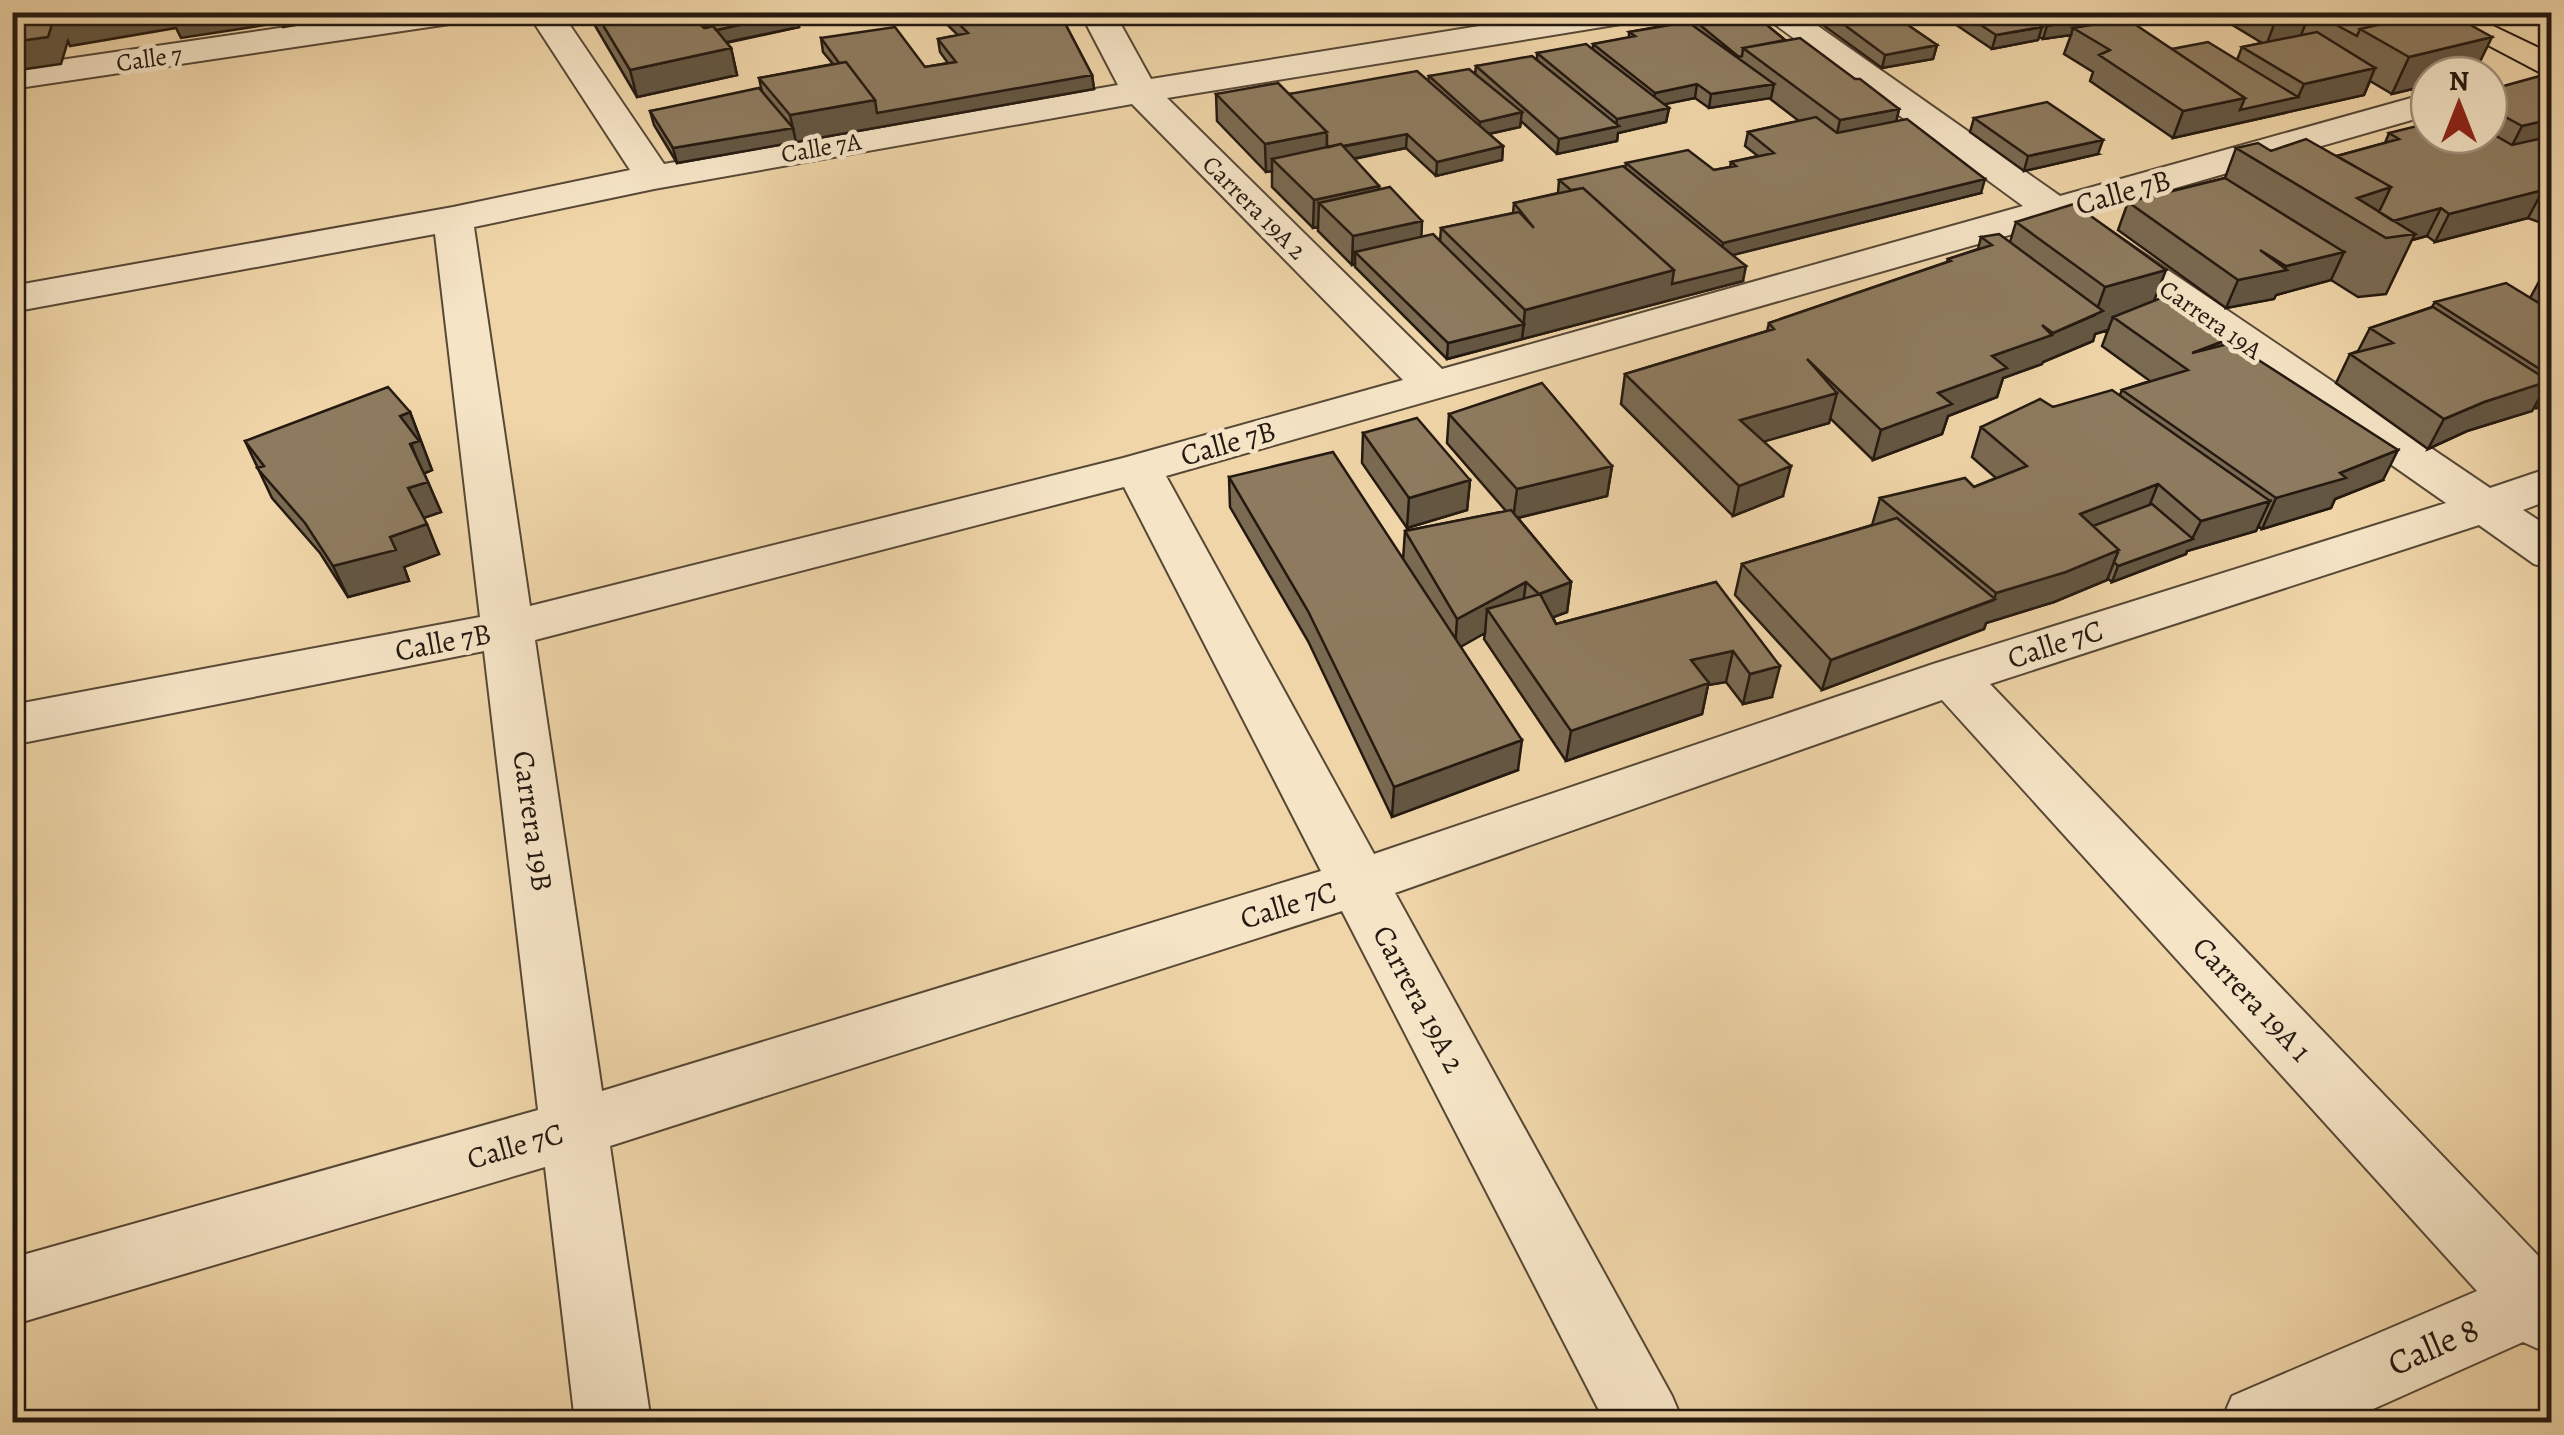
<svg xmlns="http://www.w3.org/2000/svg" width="2564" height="1435" viewBox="0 0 2564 1435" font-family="Alegreya,serif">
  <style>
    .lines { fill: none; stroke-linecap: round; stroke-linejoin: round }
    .street-casing { stroke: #574836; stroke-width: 4 }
    .highway-casing { stroke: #241910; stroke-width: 4 }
    .street { fill: #f5e4c6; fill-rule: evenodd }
    .highway { fill: #efd5a8; fill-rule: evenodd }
    .wall { fill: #7a6a52; stroke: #241910; stroke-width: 2.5; fill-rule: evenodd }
    .shaded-wall { fill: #635642; stroke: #241910; stroke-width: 2.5 }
    .building { fill: #8e7b5f; stroke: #241910; stroke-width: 2.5 }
    .labels { text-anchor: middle; stroke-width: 9; stroke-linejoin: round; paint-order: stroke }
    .far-street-label { font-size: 25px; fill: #241910; stroke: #f5e4c6 }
    .street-label { font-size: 30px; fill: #241910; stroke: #f5e4c6 }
    .near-street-label { font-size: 35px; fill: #241910; stroke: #f5e4c6 }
  </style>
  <rect width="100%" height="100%" fill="#efd5a8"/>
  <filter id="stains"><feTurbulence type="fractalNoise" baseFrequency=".002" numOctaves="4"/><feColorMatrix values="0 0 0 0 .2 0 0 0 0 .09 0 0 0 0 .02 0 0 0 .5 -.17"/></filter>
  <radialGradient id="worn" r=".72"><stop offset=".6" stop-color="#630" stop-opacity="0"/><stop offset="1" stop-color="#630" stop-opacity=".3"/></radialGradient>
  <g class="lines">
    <defs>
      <path id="street" d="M 390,12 L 480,12 L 475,19 L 463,22 L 12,89 L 12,67 Z
        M 527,12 L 561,12 L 664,164 L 1118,85 L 1080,12 L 1114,12 L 1151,79 L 1567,12 L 1650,12 L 1645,19 L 1633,22 L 1167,98 L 1442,369 L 2023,206 L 1758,12 L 1798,12 L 2060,196 L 2429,93 L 2429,115 L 2085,214 L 2490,488 L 2552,467 L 2552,499 L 2523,510 L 2552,529 L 2552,569 L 2534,564 L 2479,525 L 1990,684 L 2545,1263 L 2552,1261 L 2552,1355 L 2523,1342 L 2344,1422 L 2221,1422 L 2232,1396 L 2477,1291 L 1942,700 L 1395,893 L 1672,1396 L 1683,1422 L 1605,1422 L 1342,911 L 610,1146 L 651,1422 L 575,1422 L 545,1167 L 12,1325 L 12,1258 L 538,1110 L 484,651 L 12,745 L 12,705 L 480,617 L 435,234 L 12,312 L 12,286 L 453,207 L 630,170 ZM 1132,104 L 1403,380 L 1123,458 L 530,606 L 474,227 L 654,189 ZM 2048,224 L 2446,503 L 1933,664 L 1374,854 L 1166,476 ZM 1124,487 L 1321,871 L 602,1091 L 535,640 Z
        M 2519,68 L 2532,71 L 2537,79 L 2532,87 L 2489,98 L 2489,76 Z"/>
      <path id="highway" d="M 2377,12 L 2421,12 L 2552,81 L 2552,107 L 2382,19 Z
        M 2478,12 L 2522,12 L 2552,28 L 2552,52 L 2483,19 Z"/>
    </defs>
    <use href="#street" class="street-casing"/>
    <use href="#highway" class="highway-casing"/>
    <use href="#street" class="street"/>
    <use href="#highway" class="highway"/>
  </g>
  <path class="wall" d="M 587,12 L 855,12 L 798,23 L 799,27 L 726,43 L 731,48 L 737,75 L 637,97 Z
    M 934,12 L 1059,12 L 1092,75 L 1094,89 L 677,163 L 654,125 L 650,111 L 762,92 L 759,78 L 833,64 L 823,52 L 821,38 L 925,67 L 948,63 L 940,52 L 938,39 L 958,35 Z
    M 1681,12 L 1751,12 L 1785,40 L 1855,79 L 1899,109 L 1896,122 L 1981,193 L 1732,255 L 1743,281 L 1447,359 L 1355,267 L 1355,264 L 1352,265 L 1318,231 L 1318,227 L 1313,228 L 1272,187 L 1272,171 L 1266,172 L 1217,121 L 1216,94 L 1289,94 L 1428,81 L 1429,76 L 1475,74 L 1476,66 L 1537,59 L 1537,53 L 1593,50 L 1593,44 L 1629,38 L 1629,32 L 1679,23 ZM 1695,98 L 1709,108 L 1769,98 L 1799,121 L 1748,132 L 1745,146 L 1758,156 L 1731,162 L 1730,167 L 1714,170 L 1626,163 L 1625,168 L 1559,180 L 1558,193 L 1514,203 L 1513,213 L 1441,228 L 1440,242 L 1421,237 L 1379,189 L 1379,186 L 1354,159 L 1406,148 L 1436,176 L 1502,160 L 1503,146 L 1489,134 L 1520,127 L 1521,121 L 1557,154 L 1617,141 L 1618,133 L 1666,122 L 1669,108 L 1664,104 Z
    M 1805,12 L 1889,12 L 1937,45 L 1933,59 L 1882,68 Z
    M 1937,12 L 2097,12 L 2091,14 L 2094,24 L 2172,49 L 2237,60 L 2242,47 L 2262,43 L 2211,12 L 2410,12 L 2474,74 L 2429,75 L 2429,85 L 2392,94 L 2370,81 L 2364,95 L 2173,138 L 2090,81 L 2093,72 L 2064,54 L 2071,35 L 2043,39 L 2039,37 L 2038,40 L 1992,49 Z
    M 2552,77 L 2552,227 L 2528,218 L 2435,242 L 2427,236 L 2412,240 L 2386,294 L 2358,297 L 2331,280 L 2276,295 L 2274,299 L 2226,308 L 2118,230 L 2128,202 L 2225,178 L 2236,148 L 2337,156 L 2385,143 L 2389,133 L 2489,135 L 2489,90 Z
    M 1974,118 L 2098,154 L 2024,171 L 1970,132 Z
    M 2016,222 L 2154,301 L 2229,339 L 2226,344 L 2383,480 L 2335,499 L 2331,508 L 2262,529 L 2258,526 L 2256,531 L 2187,551 L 2186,554 L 2112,582 L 2107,578 L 2107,580 L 2054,602 L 1986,623 L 1984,629 L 1822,690 L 1735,595 L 1742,564 L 1872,525 L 1880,498 L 1974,487 L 1996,478 L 1972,457 L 1981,427 L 2053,407 L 2120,395 L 2122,390 L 2150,381 L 2102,346 L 2108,330 L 2095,334 L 2093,341 L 2043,362 L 2042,364 L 2003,378 L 1997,397 L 1948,416 L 1942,434 L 1873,460 L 1830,418 L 1829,423 L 1764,441 L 1783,496 L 1733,516 L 1621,404 L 1625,374 L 1767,331 L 1769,323 L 1947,262 L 1948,259 L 1978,249 L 1981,237 L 2010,242 Z
    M 2552,273 L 2552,404 L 2537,408 L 2534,407 L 2532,411 L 2467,431 L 2428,449 L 2336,383 L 2350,354 L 2358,351 L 2370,328 L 2432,307 L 2435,302 L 2530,298 L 2542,276 Z
    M 410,412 L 432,470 L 424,473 L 441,512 L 423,518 L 439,554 L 404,567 L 409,581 L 348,597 L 320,553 L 272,498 L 245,441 Z
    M 1449,414 L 1612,466 L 1607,496 L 1518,518 L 1571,582 L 1567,612 L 1553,617 L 1556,624 L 1716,582 L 1772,697 L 1743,704 L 1726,682 L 1708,685 L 1702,714 L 1566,761 L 1484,639 L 1485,633 L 1460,646 L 1518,770 L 1392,817 L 1308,641 L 1230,507 L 1229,477 L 1403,560 L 1405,531 L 1506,511 L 1447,443 Z
    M 1363,433 L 1470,480 L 1467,510 L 1407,528 L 1362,463 Z"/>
  <path class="shaded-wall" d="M 56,12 L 374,12 L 283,27 L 279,15 L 278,23 L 181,38 L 176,28 L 70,46 L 68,41 L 61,64 L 12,71 L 12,42 Z
    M 792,12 L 855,12 L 798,23 L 799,27 L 713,45 L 709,32 Z
    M 1438,12 L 1471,12 L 1438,18 Z
    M 2310,12 L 2300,38 L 2266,46 L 2276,19 Z
    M 2097,17 L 2092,31 L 2073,28 L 2071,35 L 2043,39 L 2047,26 Z
    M 2042,27 L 2038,40 L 1992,49 L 1996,35 Z
    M 2492,37 L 2474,74 L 2429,75 L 2429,85 L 2392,94 L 2409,57 Z
    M 1937,45 L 1933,59 L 1882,68 L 1885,55 Z
    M 731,48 L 737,75 L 637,97 L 630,70 Z
    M 2375,68 L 2364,95 L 2173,138 L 2183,111 L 2245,98 L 2298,97 L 2304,84 Z
    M 1092,75 L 1094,89 L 796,142 L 790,115 L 875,100 Z
    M 1697,84 L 1695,98 L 1652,107 L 1655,93 Z
    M 1774,84 L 1771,98 L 1709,108 L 1711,94 Z
    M 1669,108 L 1666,122 L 1618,133 L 1617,141 L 1557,154 L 1559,139 L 1616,127 L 1617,119 Z
    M 1899,109 L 1893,136 L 1834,147 L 1840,120 Z
    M 1522,112 L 1520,127 L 1479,136 L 1480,122 Z
    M 2552,119 L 2552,161 L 2498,173 L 2522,126 Z
    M 793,128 L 796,142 L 677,163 L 673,148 Z
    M 1327,132 L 1327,159 L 1272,159 L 1272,171 L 1266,172 L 1265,144 Z
    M 1407,134 L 1406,148 L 1331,163 L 1331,149 Z
    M 2103,140 L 2098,154 L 2024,171 L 2028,156 Z
    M 1503,146 L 1502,160 L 1436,176 L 1437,162 Z
    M 1985,179 L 1981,193 L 1721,258 L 1723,243 Z
    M 1379,186 L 1378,214 L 1319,203 L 1318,227 L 1313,228 L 1314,200 Z
    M 2391,187 L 2372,229 L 2357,198 Z
    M 2543,190 L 2528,218 L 2435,242 L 2449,214 Z
    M 2441,208 L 2427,236 L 2412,240 L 2415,234 L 2388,222 Z
    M 1422,221 L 1421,249 L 1355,252 L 1355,264 L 1352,265 L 1353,236 Z
    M 2344,252 L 2331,280 L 2276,295 L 2274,299 L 2226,308 L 2238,280 L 2285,270 L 2286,266 Z
    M 1746,266 L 1743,281 L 1522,339 L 1525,310 L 1674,270 Z
    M 2166,270 L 2147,319 L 2113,317 L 2108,330 L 2095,334 L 2093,341 L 2043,362 L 2042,364 L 2003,378 L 1997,397 L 1948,416 L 1942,434 L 1873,460 L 1881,430 L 1938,393 L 1992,356 L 2052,335 L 2053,333 L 2095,315 L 2105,287 Z
    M 1524,324 L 1522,339 L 1447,359 L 1448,343 Z
    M 2229,339 L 2216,368 L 2192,353 Z
    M 2549,381 L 2532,411 L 2467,431 L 2428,449 L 2444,419 L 2484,402 Z
    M 2552,383 L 2552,404 L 2537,408 Z
    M 1837,393 L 1829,423 L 1734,450 L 1740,420 Z
    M 410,412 L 432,470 L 423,474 L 400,416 Z
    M 2398,450 L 2383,480 L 2335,499 L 2331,508 L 2262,529 L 2276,498 Z
    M 1612,466 L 1607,496 L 1513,519 L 1517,489 Z
    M 1791,466 L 1783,496 L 1733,516 L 1739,486 Z
    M 1470,480 L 1467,510 L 1407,528 L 1409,498 Z
    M 428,482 L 441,512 L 421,519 L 408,488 Z
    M 2158,484 L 2146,514 L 2088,536 L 2080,514 Z
    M 2270,501 L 2256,531 L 2187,551 L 2186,554 L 2112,582 L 2118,566 L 2192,539 L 2201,521 Z
    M 427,524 L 439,554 L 404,567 L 409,581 L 348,597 L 333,566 L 390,537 Z
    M 2119,550 L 2107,580 L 2054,602 L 1986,623 L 1984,629 L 1822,690 L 1831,660 L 1994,600 L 1996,593 Z
    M 1526,582 L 1522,612 L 1487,609 L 1485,633 L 1455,650 L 1457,619 Z
    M 1571,582 L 1567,612 L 1535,624 L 1539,594 Z
    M 1733,651 L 1726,682 L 1708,685 L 1702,714 L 1566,761 L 1571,731 L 1691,660 Z
    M 1780,666 L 1772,697 L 1743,704 L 1750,674 Z
    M 1522,740 L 1518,770 L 1392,817 L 1394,787 Z"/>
  <path class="building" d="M 12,12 L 56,12 L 48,37 L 12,42 Z
    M 59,12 L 102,12 L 58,20 Z
    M 595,12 L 686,12 L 704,28 L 713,26 L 731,48 L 630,70 Z
    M 693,12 L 796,12 L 797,13 L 716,30 L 713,26 L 706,28 Z
    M 947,12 L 1059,12 L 1092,75 L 877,113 L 875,100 L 846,62 L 839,63 L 821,38 L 895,27 L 925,67 L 956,62 L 938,39 L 968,33 Z
    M 1684,12 L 1751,12 L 1785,40 L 1743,48 L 1742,56 L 1739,57 Z
    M 1827,12 L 1889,12 L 1937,45 L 1885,55 Z
    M 1961,12 L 2020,12 L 2042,27 L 1996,35 Z
    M 2027,12 L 2089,12 L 2097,17 L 2047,26 Z
    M 2264,12 L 2307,12 L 2276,19 Z
    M 2312,12 L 2410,12 L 2416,16 L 2360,29 L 2357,36 Z
    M 2434,12 L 2447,12 L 2492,37 L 2409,57 L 2360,29 Z
    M 2127,19 L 2245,98 L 2183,111 L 2099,55 L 2110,50 L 2073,28 Z
    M 1688,22 L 1774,84 L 1711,94 L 1697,84 L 1655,93 L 1593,44 L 1635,36 L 1629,32 Z
    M 2317,32 L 2375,68 L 2304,84 L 2242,47 Z
    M 1800,38 L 1855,79 L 1860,79 L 1899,109 L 1840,120 L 1743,48 Z
    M 2208,42 L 2298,97 L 2240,110 L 2245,98 L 2172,49 Z
    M 1586,44 L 1669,108 L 1617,119 L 1537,53 Z
    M 1532,56 L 1619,126 L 1559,139 L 1476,66 Z
    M 846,62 L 875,100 L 790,115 L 759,78 Z
    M 1469,69 L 1522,112 L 1480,122 L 1429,76 Z
    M 1417,71 L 1503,146 L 1437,162 L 1407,134 L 1343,146 L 1341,144 L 1329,147 L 1327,145 L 1327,132 L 1289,94 Z
    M 2547,74 L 2552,77 L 2552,119 L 2522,126 L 2489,108 L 2489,90 Z
    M 1278,83 L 1327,132 L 1265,144 L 1216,94 Z
    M 759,88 L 793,128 L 673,148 L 650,111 Z
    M 2047,102 L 2103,140 L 2028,156 L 1974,118 Z
    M 1816,117 L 1837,133 L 1907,119 L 1985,179 L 1723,243 L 1626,163 L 1688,150 L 1714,170 L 1736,166 L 1731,162 L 1774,153 L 1748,132 Z
    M 2429,123 L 2429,135 L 2489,135 L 2489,132 L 2512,145 L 2552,136 L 2552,193 L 2543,190 L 2449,214 L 2441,208 L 2393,221 L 2379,212 L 2391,187 L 2337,156 L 2399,139 L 2389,133 Z
    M 2306,139 L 2391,187 L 2357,198 L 2415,234 L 2386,238 L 2236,148 L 2258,143 L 2271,151 Z
    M 1341,144 L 1379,186 L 1314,200 L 1272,159 Z
    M 1623,166 L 1746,266 L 1672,284 L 1674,270 L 1583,188 L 1571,190 L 1559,180 Z
    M 2225,178 L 2344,252 L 2286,266 L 2260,250 L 2287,270 L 2238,280 L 2128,202 Z
    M 1390,187 L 1422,221 L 1353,236 L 1319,203 Z
    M 1583,188 L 1674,270 L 1525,310 L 1441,228 L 1519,212 L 1534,228 L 1514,203 Z
    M 2074,204 L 2166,270 L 2105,287 L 2016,222 Z
    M 1433,234 L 1524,324 L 1448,343 L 1355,252 Z
    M 1999,234 L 2103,311 L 2053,333 L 2042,325 L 2052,335 L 1992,356 L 2007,368 L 1938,393 L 1952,404 L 1881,430 L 1807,359 L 1837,393 L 1740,420 L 1791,466 L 1739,486 L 1625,374 L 1774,329 L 1769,323 L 1951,261 L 1948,259 L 1992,245 L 1981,237 Z
    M 2552,273 L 2552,280 L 2542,276 Z
    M 2506,283 L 2552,311 L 2552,377 L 2435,302 Z
    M 2166,296 L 2229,339 L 2192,353 L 2232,343 L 2398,450 L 2340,473 L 2346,478 L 2276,498 L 2122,390 L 2188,370 L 2113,317 Z
    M 2433,307 L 2549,381 L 2484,402 L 2444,419 L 2350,354 L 2393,343 L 2370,328 Z
    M 1542,383 L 1612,466 L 1517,489 L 1449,414 Z
    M 388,387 L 410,412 L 400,416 L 419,441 L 410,444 L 428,482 L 408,488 L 427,524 L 390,537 L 396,550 L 333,566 L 305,523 L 257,468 L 264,466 L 245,441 Z
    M 2112,390 L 2270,501 L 2201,521 L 2158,484 L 2080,514 L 2119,550 L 2066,572 L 1996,593 L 1880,498 L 1965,478 L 1974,487 L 2027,466 L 1981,427 L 2040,399 L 2053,407 Z
    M 1417,418 L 1470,480 L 1409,498 L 1363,433 Z
    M 1333,452 L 1522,740 L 1394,787 L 1308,611 L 1229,477 Z
    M 2152,504 L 2193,539 L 2118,566 L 2114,562 L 2119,550 L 2093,526 Z
    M 1511,510 L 1571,582 L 1539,594 L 1526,582 L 1457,619 L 1405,531 Z
    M 1897,518 L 1995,599 L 1831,660 L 1742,564 Z
    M 1716,582 L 1780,666 L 1750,674 L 1733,651 L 1691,660 L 1709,683 L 1571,731 L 1487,609 L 1540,594 L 1556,624 Z"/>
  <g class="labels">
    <g class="far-street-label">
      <text transform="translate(149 58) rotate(-8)" y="9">Calle 7</text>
      <text transform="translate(821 147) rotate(-10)" y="9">Calle 7A</text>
      <text transform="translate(1255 207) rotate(45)" y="9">Carrera 19A 2</text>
      <text transform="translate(2211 319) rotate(35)" y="9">Carrera 19A</text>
    </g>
    <g class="street-label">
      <text transform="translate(2123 192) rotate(-16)" y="10">Calle 7B</text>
      <text transform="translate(1228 443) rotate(-16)" y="10">Calle 7B</text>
      <text transform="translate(443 642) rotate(-11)" y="10">Calle 7B</text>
      <text transform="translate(2055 644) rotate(-18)" y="10">Calle 7C</text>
      <text transform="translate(533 821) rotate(82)" y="10">Carrera 19B</text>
      <text transform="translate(1288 905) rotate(-17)" y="10">Calle 7C</text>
      <text transform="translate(1419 999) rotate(62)" y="10">Carrera 19A 2</text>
      <text transform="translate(2252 999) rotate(47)" y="10">Carrera 19A 1</text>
      <text transform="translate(515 1146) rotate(-16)" y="10">Calle 7C</text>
    </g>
    <g class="near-street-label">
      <text transform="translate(2433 1346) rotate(-24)" y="12">Calle 8</text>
    </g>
  </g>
  <rect width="2564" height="1435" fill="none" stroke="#efd5a8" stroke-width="50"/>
  <rect x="15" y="15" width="2534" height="1405" fill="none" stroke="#241910" stroke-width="5"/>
  <rect x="25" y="25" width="2514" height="1385" fill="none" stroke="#241910" stroke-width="2.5"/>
  <g transform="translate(2459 105)"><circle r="48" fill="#f5e4c6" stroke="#a1937d" stroke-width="2.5"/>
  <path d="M0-8L18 38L0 25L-18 38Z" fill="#8f2418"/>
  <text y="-15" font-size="28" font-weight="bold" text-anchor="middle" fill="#241910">N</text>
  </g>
  <rect width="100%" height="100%" filter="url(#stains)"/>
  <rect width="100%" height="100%" fill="url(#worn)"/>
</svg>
